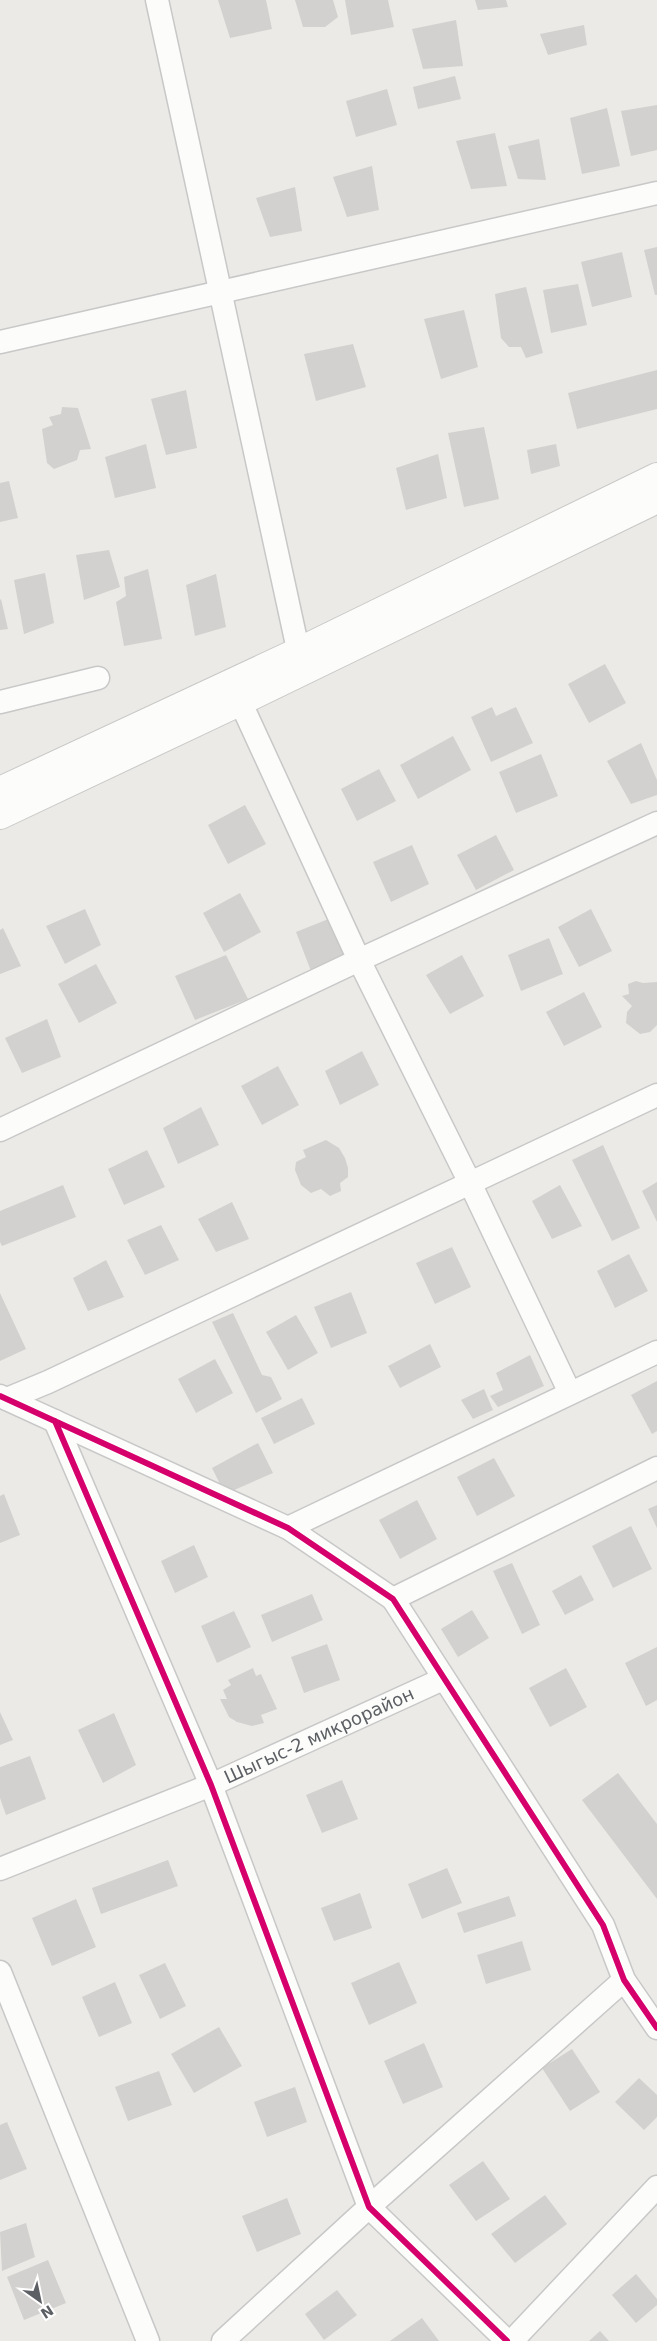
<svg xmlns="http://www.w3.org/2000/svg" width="657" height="2341" viewBox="0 0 657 2341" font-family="'DejaVu Sans',sans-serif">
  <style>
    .building { fill: #d2d1cf }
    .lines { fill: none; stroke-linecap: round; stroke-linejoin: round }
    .street-casing { stroke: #c8c8c8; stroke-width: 25 }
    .secondary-casing { stroke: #c8c8c7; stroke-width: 30 }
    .street { stroke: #fcfcfb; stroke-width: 22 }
    .secondary { stroke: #fcfcfb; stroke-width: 28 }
    .cycleway-casing { stroke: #fff; stroke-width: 9 }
    .cycleway { stroke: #d6006c; stroke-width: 6 }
    .labels { text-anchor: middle; stroke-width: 5; stroke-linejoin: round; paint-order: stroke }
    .street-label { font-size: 18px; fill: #5c5f63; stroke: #fff }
  </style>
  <rect width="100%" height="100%" fill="#ebeae6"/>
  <path class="building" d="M 218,0 L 266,0 L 272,29 L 230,38 Z
    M 295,0 L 333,0 L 338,17 L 325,27 L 303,27 Z
    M 345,0 L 388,0 L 394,27 L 351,35 Z
    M 475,0 L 506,0 L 508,7 L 478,10 Z
    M 456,20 L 463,66 L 423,69 L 412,29 Z
    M 584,25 L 587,45 L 548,55 L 540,34 Z
    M 455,76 L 461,99 L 418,109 L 413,87 Z
    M 387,89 L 397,125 L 356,137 L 346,101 Z
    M 657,105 L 657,150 L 631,156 L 621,111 Z
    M 607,108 L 620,166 L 582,174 L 570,118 Z
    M 495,133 L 507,186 L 471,189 L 456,141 Z
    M 539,139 L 546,180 L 518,179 L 508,146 Z
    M 372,166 L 379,210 L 347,217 L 333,177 Z
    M 295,187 L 302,231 L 270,237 L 256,198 Z
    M 657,247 L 657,295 L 655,295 L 644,250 Z
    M 622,252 L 632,297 L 592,307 L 581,262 Z
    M 578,284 L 587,325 L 551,333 L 543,290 Z
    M 526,287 L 543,353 L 526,358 L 521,347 L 509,347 L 501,338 L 495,294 Z
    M 464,310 L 478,367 L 441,379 L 424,319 Z
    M 353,344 L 366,387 L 316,401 L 304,354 Z
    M 657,370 L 657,409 L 577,429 L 568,393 Z
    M 186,390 L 197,448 L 166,455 L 151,399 Z
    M 62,407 L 78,408 L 91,449 L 80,450 L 77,460 L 54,469 L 47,463 L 42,429 L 53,425 L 49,417 L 61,414 Z
    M 484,427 L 499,499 L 464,507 L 448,433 Z
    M 146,444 L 156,488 L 115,498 L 105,457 Z
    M 556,444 L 560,466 L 531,474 L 527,450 Z
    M 438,454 L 447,498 L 406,510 L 396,468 Z
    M 9,481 L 18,518 L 0,522 L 0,483 Z
    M 109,550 L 120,587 L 84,600 L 76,555 Z
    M 148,569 L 162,639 L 124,646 L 116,602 L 126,596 L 124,577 Z
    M 45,573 L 54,623 L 24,634 L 14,580 Z
    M 216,574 L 226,627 L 195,636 L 186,585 Z
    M 1,599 L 8,629 L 0,630 L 0,600 Z
    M 605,664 L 626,703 L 589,723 L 568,684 Z
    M 492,707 L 496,716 L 516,707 L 533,743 L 491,762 L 471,717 Z
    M 453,736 L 471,770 L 418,799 L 400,765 Z
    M 641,743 L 657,780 L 657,795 L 631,804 L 607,761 Z
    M 541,754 L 558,796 L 516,813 L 499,772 Z
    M 379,769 L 396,801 L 357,821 L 341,789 Z
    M 245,805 L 266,844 L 228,864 L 208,825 Z
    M 496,835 L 514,870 L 476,890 L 457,855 Z
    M 412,845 L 429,884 L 391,902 L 373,862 Z
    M 240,893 L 261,932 L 224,952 L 203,913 Z
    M 85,909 L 101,945 L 65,964 L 46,926 Z
    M 591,909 L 612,951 L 579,967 L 558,927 Z
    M 331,918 L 347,957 L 311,971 L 296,932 Z
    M 3,928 L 21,966 L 0,974 L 0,930 Z
    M 549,938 L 563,974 L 521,991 L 508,955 Z
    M 226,955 L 248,999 L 195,1020 L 175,976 Z
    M 462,955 L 484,996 L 450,1014 L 426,975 Z
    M 96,964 L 117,1003 L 79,1023 L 58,984 Z
    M 636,981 L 643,983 L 657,982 L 657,1025 L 650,1032 L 640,1034 L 626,1023 L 627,1012 L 632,1006 L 622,996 L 629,994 L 628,984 Z
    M 584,992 L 602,1027 L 564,1046 L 546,1012 Z
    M 47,1019 L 61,1057 L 22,1073 L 5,1038 Z
    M 362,1051 L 379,1085 L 340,1105 L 325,1071 Z
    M 278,1066 L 299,1105 L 262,1125 L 241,1086 Z
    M 201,1107 L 219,1145 L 178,1164 L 163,1128 Z
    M 326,1140 L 339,1148 L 345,1158 L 348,1168 L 348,1177 L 340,1183 L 341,1191 L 330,1196 L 321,1189 L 311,1193 L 301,1185 L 295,1170 L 296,1162 L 306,1157 L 303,1150 Z
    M 603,1145 L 640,1228 L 612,1241 L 572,1160 Z
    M 147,1150 L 165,1187 L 124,1205 L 108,1169 Z
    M 657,1182 L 657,1222 L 642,1191 Z
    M 63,1185 L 76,1217 L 2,1246 L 0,1242 L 0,1211 Z
    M 560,1185 L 582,1226 L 552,1239 L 532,1201 Z
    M 232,1202 L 249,1239 L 216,1252 L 198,1219 Z
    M 161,1225 L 179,1260 L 145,1275 L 127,1240 Z
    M 452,1247 L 471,1287 L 435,1304 L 416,1263 Z
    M 629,1254 L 648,1291 L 615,1308 L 597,1271 Z
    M 106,1260 L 124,1297 L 88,1311 L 73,1278 Z
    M 351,1292 L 367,1333 L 331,1348 L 314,1307 Z
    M 0,1293 L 26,1349 L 0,1361 Z
    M 233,1313 L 262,1375 L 271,1377 L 282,1399 L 256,1413 L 212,1322 Z
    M 296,1315 L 318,1353 L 288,1370 L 266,1332 Z
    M 430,1344 L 441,1367 L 400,1388 L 388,1366 Z
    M 530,1355 L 544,1386 L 498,1407 L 490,1396 L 503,1390 L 496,1373 Z
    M 215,1359 L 233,1393 L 196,1413 L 178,1379 Z
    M 657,1381 L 657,1431 L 652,1434 L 631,1395 Z
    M 484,1389 L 493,1410 L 473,1419 L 461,1400 Z
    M 302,1398 L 315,1424 L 274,1444 L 261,1418 Z
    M 258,1443 L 273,1473 L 225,1494 L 212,1468 Z
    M 494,1458 L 515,1496 L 477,1516 L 457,1477 Z
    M 4,1494 L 20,1535 L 0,1543 L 0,1496 Z
    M 417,1500 L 437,1539 L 400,1559 L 379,1520 Z
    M 657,1505 L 657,1528 L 648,1509 Z
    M 631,1526 L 652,1569 L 613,1588 L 592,1546 Z
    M 194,1545 L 208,1577 L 175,1593 L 161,1561 Z
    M 512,1563 L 540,1625 L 522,1634 L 493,1571 Z
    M 581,1575 L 594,1600 L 565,1615 L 552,1591 Z
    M 312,1594 L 323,1620 L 272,1642 L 261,1615 Z
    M 472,1610 L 489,1638 L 458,1657 L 441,1629 Z
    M 234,1611 L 251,1647 L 217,1663 L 201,1626 Z
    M 327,1644 L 340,1680 L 304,1693 L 291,1657 Z
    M 657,1647 L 657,1700 L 646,1706 L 625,1663 Z
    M 253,1668 L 256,1676 L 261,1674 L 277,1709 L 261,1715 L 264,1723 L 252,1726 L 237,1722 L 229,1717 L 220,1699 L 227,1699 L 223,1690 L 231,1685 L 228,1680 Z
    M 566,1668 L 587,1707 L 550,1727 L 529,1688 Z
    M 0,1712 L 13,1740 L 0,1745 Z
    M 114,1713 L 136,1765 L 103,1783 L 78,1730 Z
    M 30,1756 L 46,1799 L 6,1815 L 0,1798 L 0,1767 Z
    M 618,1773 L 657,1824 L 657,1899 L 582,1800 Z
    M 342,1780 L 358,1819 L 322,1833 L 306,1795 Z
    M 168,1860 L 178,1886 L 101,1914 L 92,1888 Z
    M 447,1868 L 462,1903 L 422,1919 L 408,1884 Z
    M 360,1893 L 372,1928 L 334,1941 L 321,1908 Z
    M 509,1896 L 516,1916 L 464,1933 L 457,1913 Z
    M 76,1899 L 96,1947 L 52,1966 L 32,1918 Z
    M 522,1941 L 531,1970 L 486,1984 L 477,1955 Z
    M 399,1962 L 417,2003 L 369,2025 L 351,1983 Z
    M 165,1963 L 186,2006 L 160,2019 L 139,1975 Z
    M 115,1982 L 132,2023 L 99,2037 L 82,1997 Z
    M 219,2027 L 242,2066 L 194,2093 L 171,2054 Z
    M 424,2043 L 443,2087 L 403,2104 L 384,2061 Z
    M 572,2049 L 600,2092 L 570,2111 L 542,2068 Z
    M 159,2071 L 172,2105 L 128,2121 L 115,2087 Z
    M 639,2078 L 657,2095 L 657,2117 L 644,2130 L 615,2102 Z
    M 295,2087 L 307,2122 L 267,2137 L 254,2102 Z
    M 7,2122 L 27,2169 L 0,2180 L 0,2125 Z
    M 483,2161 L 510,2199 L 476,2221 L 449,2185 Z
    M 545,2195 L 567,2224 L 515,2263 L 491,2234 Z
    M 287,2198 L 301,2234 L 257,2252 L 242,2216 Z
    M 26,2223 L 35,2257 L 2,2271 L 0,2232 Z
    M 48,2260 L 66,2303 L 24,2320 L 7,2277 Z
    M 636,2274 L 657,2299 L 657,2305 L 636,2323 L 612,2295 Z
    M 337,2290 L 357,2315 L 324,2340 L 305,2314 Z
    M 422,2318 L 439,2341 L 390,2341 Z
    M 600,2331 L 609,2341 L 589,2341 Z"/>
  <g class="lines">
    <defs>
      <g id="street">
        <path d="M 157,0 L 302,668"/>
        <path d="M 0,342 L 657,193"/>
        <path d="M 234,688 L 359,960 L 470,1183 L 570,1393"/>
        <path d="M 0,702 L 98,678"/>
        <path d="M 0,1130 L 359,960 L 657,823"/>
        <path d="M 0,1396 L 288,1528 L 393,1599 L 603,1925 L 624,1980 L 657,2028"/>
        <path d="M 7,1399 L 48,1382 L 657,1095"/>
        <path d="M 55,1421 L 211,1785 L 369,2207 L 507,2341"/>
        <path d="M 288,1528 L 657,1352"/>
        <path d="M 393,1599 L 657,1468"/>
        <path id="s1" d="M 0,1869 L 211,1785 L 443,1679"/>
        <path d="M 0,1972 L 148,2341"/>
        <path d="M 223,2341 L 369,2207 L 624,1980"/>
        <path d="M 512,2341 L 657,2187"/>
      </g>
      <path id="secondary" d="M 0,791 L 298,652 L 657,477
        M 0,815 L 241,701 L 657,499"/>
    </defs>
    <use href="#street" class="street-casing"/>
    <use href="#secondary" class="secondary-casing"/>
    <use href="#street" class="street"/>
    <use href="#secondary" class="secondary"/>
    <defs>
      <path id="cycleway" d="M 0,1396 L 288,1528 L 393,1599 L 603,1925 L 624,1980 L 657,2028
        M 55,1421 L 211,1785 L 369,2207 L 507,2341"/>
    </defs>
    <use href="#cycleway" class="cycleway-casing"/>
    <use href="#cycleway" class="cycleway"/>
  </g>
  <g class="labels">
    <g class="street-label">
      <text dy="6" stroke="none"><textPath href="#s1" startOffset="346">Шыгыс-2 микрорайон</textPath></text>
    </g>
  </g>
  <g transform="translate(40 2301) rotate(147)" stroke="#ffffff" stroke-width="4" paint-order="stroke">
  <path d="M0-4L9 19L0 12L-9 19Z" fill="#5c5f63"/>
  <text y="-8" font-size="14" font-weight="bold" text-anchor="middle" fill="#5c5f63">N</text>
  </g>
</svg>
